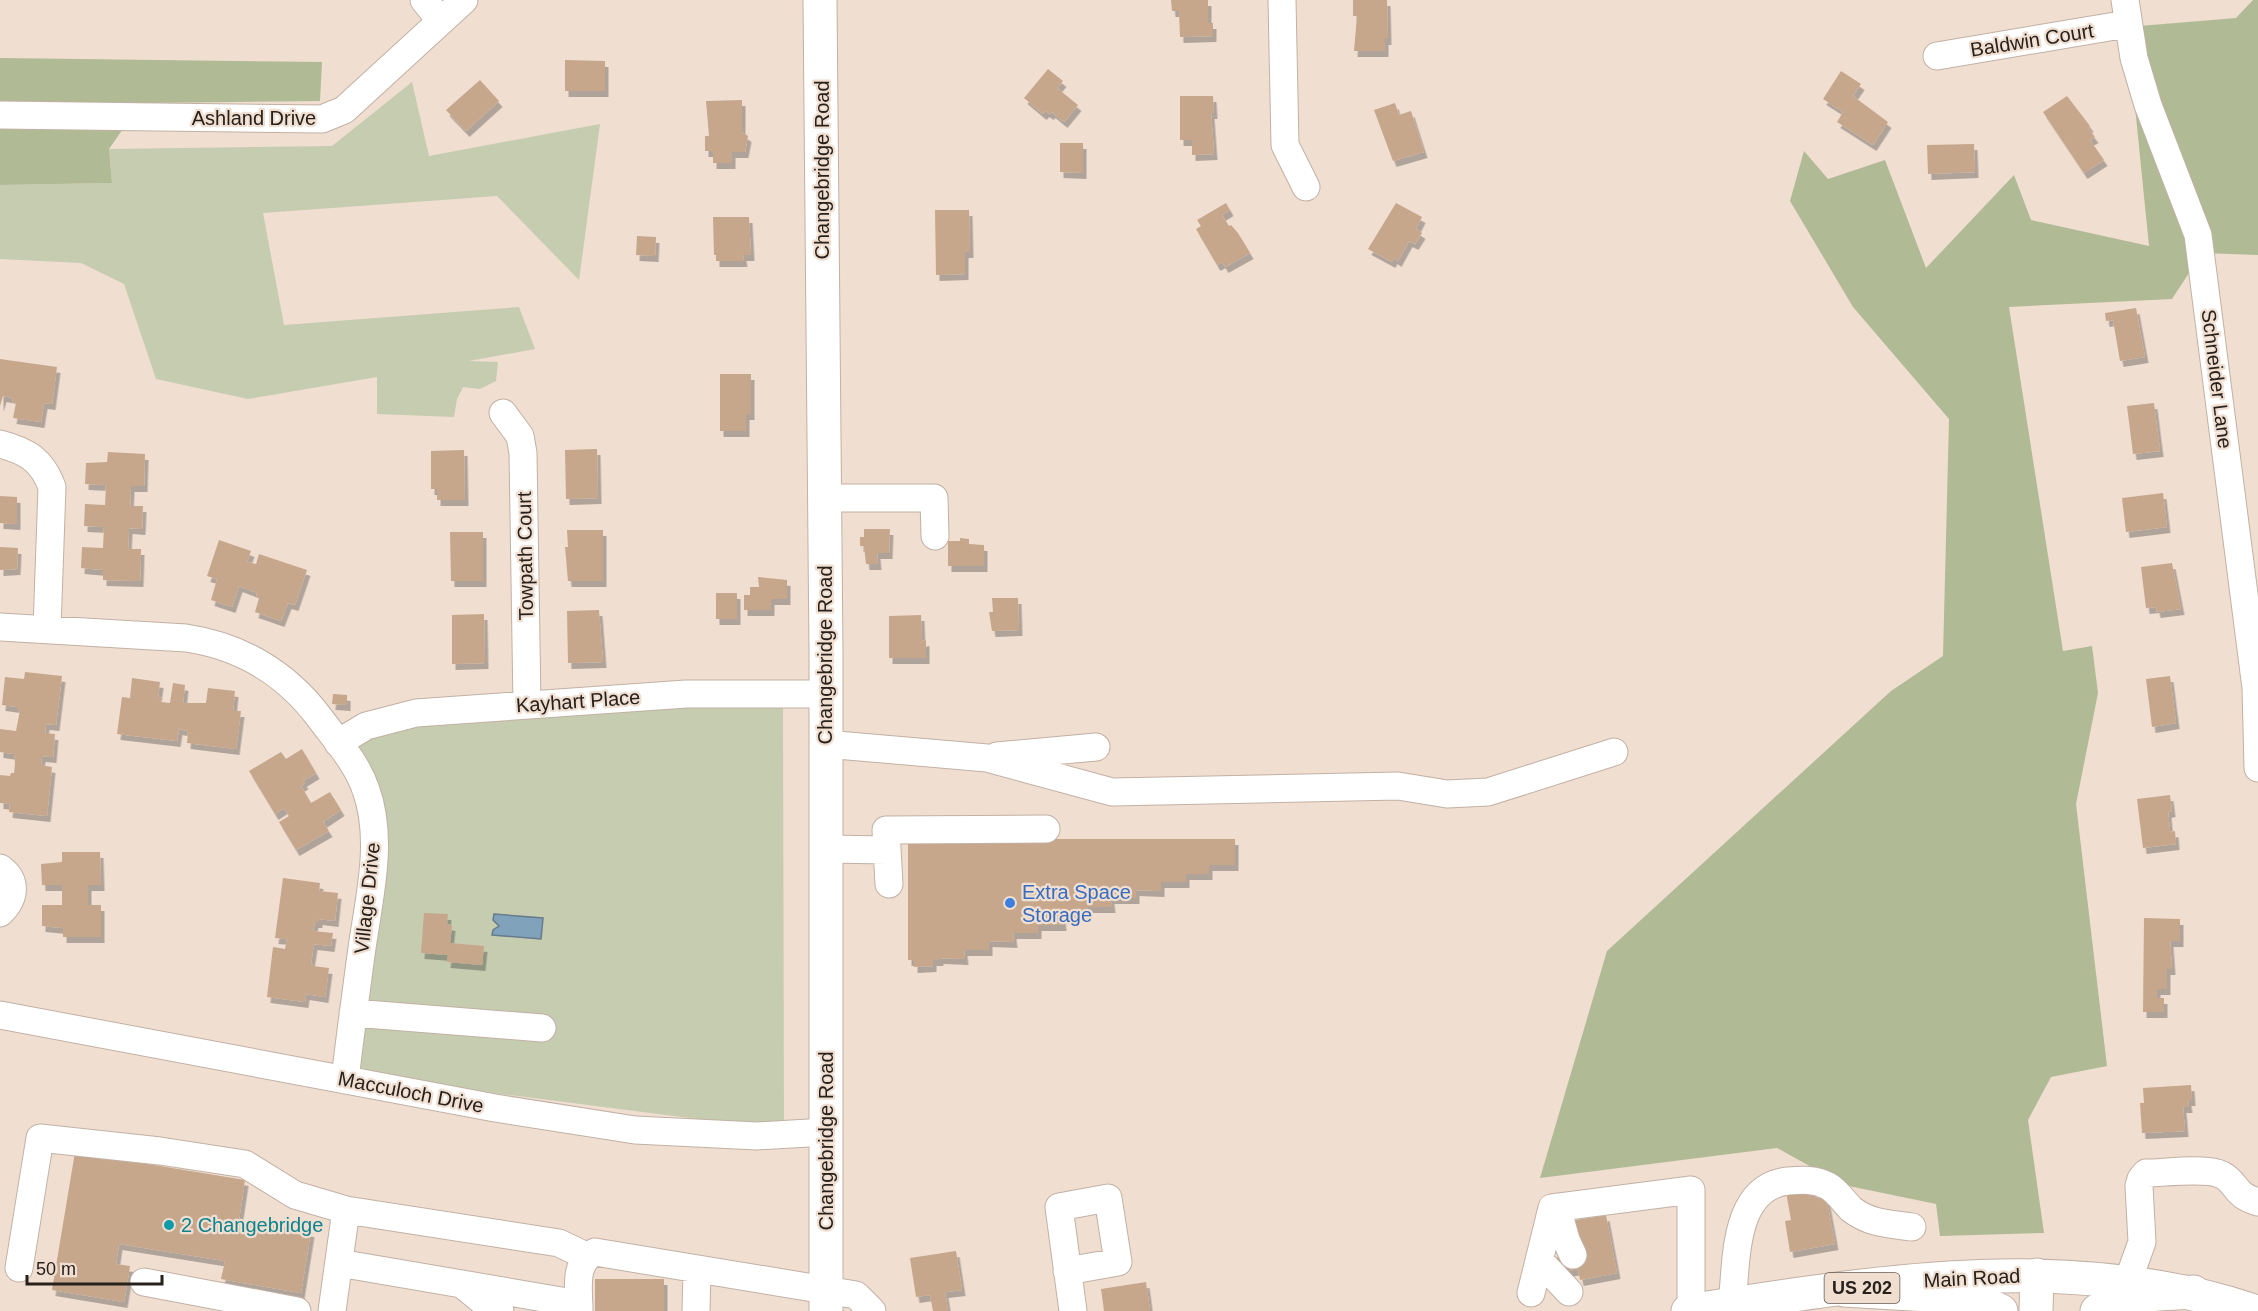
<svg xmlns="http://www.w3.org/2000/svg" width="2258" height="1311" viewBox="0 0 2258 1311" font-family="Helvetica,sans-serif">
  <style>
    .green { fill: #c5ccb0 }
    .forest { fill: #b0ba95 }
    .water { fill: #81a2bb; stroke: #667b8b; stroke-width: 1.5 }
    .building { fill: #c6a78c; filter: url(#shadow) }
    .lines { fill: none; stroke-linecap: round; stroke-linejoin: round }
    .minor-tunnel { stroke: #c8b8ad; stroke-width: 27; stroke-dasharray: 27 14; stroke-linecap: butt }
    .minor-casing { stroke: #c2b1a4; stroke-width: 29 }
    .major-casing { stroke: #c2b1a4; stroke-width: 35 }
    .highway-casing { stroke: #c2b1a4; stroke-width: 35 }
    .minor { stroke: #fff; stroke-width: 27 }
    .major { stroke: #fff; stroke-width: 33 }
    .highway { stroke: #fff; stroke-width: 33 }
    .shop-dot { fill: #3f7fe0; stroke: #f0ded1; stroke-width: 2 }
    .culture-dot { fill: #0f9aa8; stroke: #f0ded1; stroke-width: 2 }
    .labels { text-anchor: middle; stroke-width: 4.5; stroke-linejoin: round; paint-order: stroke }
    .shield { fill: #f0ded1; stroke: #635a52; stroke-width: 1.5 }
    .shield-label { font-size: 18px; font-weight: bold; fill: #27211c }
    .street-label { font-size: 20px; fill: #27211c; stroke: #f0ded1 }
    .shop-label { font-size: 20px; fill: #366cbe; stroke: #f0ded1; text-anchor: start }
    .culture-label { font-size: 20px; fill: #0d838f; stroke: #f0ded1; text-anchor: start }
  </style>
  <defs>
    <filter id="shadow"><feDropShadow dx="3.5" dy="6" stdDeviation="0" flood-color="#0004"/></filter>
  </defs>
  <rect width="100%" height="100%" fill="#f0ded1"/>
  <path class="green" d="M 412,82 L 429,156 L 600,124 L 579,280 L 497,196 L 263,213 L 284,325 L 519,307 L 535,349 L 469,361 L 498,362 L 496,381 L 480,389 L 463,387 L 457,399 L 454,417 L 377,414 L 377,377 L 248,399 L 156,379 L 124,284 L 81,263 L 0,259 L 0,185 L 112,183 L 109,149 L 332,146 Z
    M 783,688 L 784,1130 L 344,1074 L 367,814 L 344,737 L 666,692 Z"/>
  <path class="forest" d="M 2253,0 L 2258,0 L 2258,255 L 2202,253 L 2172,299 L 2009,307 L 2063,651 L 2092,646 L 2098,693 L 2076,804 L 2107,1066 L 2051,1077 L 2028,1120 L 2044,1233 L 1940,1236 L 1936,1204 L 1844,1185 L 1777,1148 L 1540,1178 L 1607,951 L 1891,691 L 1943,656 L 1949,419 L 1853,307 L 1790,201 L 1804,151 L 1828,179 L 1885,160 L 1926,268 L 2014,175 L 2031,220 L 2149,246 L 2127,27 L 2236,18 Z
    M 0,58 L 322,62 L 320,101 L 141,103 L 109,149 L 112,183 L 0,185 Z"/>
  <path class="water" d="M 494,914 L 543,918 L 541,939 L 492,935 L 493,930 L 499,926 L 493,920 Z"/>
  <path class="building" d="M 1171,0 L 1208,0 L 1208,23 L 1213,23 L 1213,36 L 1180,37 L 1179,11 L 1172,11 Z
    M 1353,0 L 1387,0 L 1388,39 L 1385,39 L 1385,51 L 1354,51 L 1357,16 L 1353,16 Z
    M 565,60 L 605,61 L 605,91 L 565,91 Z
    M 1048,69 L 1063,81 L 1057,88 L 1078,105 L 1064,122 L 1052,112 L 1050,114 L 1046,111 L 1043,114 L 1024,98 Z
    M 1841,71 L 1861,84 L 1853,96 L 1888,122 L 1873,145 L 1837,122 L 1843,112 L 1823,99 Z
    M 480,80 L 499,101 L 466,131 L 446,110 Z
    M 1180,96 L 1213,96 L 1214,113 L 1211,113 L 1214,154 L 1192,155 L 1192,140 L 1180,140 Z
    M 2067,96 L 2090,126 L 2088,128 L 2095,137 L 2090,140 L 2104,160 L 2084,173 L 2043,112 Z
    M 742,100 L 742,132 L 748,136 L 745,152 L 732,152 L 732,163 L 713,163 L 713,151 L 705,151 L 705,136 L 709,136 L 706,101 Z
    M 1395,103 L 1399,115 L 1411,111 L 1424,152 L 1393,161 L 1374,110 Z
    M 1060,143 L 1083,143 L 1083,173 L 1060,172 Z
    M 1974,144 L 1975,172 L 1928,174 L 1927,145 Z
    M 1226,203 L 1230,210 L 1222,215 L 1229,226 L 1231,225 L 1238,233 L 1250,253 L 1225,267 L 1222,262 L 1217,265 L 1196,229 L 1201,226 L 1197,220 Z
    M 1396,203 L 1422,217 L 1416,229 L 1422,233 L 1415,244 L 1409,241 L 1398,261 L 1394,258 L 1392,262 L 1368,249 Z
    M 935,210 L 969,210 L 970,252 L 965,252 L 965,274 L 936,275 Z
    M 713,217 L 749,217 L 751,255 L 743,255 L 744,261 L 716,261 L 716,255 L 714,255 Z
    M 637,236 L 656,237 L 655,256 L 636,255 Z
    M 2136,308 L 2145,357 L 2120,361 L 2113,320 L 2106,321 L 2105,313 Z
    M 0,359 L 57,367 L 52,404 L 44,403 L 41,422 L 13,418 L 16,403 L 12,402 L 13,398 L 3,396 L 0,406 Z
    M 720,374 L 751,374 L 751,414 L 746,414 L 746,431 L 720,431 Z
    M 2154,403 L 2160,451 L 2133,454 L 2127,406 Z
    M 597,449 L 598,498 L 566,499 L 565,450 Z
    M 464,450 L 465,500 L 437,500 L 437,489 L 431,489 L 431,451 Z
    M 108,452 L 145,454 L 144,486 L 131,486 L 130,506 L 143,506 L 142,529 L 129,528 L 128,549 L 141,549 L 140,581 L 103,580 L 103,570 L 81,568 L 82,547 L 103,548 L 104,527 L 84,526 L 85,504 L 105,505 L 106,485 L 85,484 L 86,463 L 107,462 Z
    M 2163,493 L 2167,527 L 2126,532 L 2122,498 Z
    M 0,496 L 17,497 L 17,524 L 0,523 Z
    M 864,529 L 890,529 L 889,553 L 877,553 L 878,564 L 866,564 L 864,546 L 860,546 L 860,537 L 864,537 Z
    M 567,530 L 603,530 L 603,581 L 568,581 L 565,547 L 568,547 Z
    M 450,532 L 483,532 L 483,581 L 451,581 Z
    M 960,538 L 969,539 L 969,544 L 984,545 L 984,566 L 948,566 L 948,541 L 960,541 Z
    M 219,540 L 251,551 L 247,562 L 256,564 L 259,554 L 307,570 L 295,605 L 288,603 L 281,621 L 255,612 L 259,598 L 256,597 L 257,593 L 239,586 L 232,607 L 211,600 L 217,579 L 207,576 Z
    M 0,547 L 18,548 L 17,569 L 0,570 Z
    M 2172,563 L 2181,609 L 2157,612 L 2156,607 L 2146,608 L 2141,567 Z
    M 758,577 L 787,580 L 787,599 L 771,599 L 771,610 L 744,610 L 744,595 L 750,595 L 750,587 L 759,587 Z
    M 716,593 L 737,593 L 737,619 L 716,619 Z
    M 992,598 L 1018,598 L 1019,630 L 992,631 L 989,612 L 993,612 Z
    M 599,610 L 603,662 L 568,663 L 567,611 Z
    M 484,614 L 485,663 L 452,664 L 452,615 Z
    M 921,615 L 922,641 L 926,640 L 926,658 L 889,658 L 889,616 Z
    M 25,672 L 62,676 L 56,725 L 46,724 L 45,733 L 55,734 L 53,757 L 42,756 L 41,765 L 52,767 L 47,816 L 9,812 L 10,804 L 0,803 L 0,775 L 10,776 L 11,773 L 14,773 L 15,763 L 14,754 L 0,752 L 0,729 L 16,731 L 20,710 L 17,710 L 17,707 L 2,705 L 5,677 L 24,679 Z
    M 2170,676 L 2176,723 L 2152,727 L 2146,679 Z
    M 132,678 L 160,682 L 158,697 L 162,698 L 161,702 L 170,703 L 173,683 L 185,685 L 183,703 L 206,703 L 208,688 L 235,691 L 233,711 L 241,711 L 236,749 L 187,743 L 188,731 L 179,729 L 177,741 L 117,734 L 122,697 L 130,698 Z
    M 333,694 L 347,695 L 347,705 L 332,704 Z
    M 302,749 L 316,773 L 303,781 L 305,783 L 301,786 L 311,803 L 330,792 L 341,810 L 323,822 L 329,831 L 296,850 L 279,822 L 289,816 L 284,808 L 275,814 L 249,771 L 281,752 L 286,759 Z
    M 2170,795 L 2172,811 L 2168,812 L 2170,832 L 2175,831 L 2176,844 L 2143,848 L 2137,799 Z
    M 908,839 L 1235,839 L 1235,865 L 1209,865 L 1209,874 L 1186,874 L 1186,882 L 1161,882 L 1161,891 L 1136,890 L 1136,898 L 1111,898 L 1112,907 L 1087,907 L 1087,915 L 1062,915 L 1063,925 L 1038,925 L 1038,933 L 1013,933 L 1014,942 L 989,941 L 989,950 L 964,950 L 965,959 L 940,958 L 940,960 L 933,960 L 933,966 L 914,967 L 914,960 L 908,960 Z
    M 62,852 L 100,852 L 101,885 L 88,885 L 88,905 L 101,905 L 101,937 L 63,937 L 63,928 L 42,926 L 42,905 L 62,905 L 62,885 L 42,885 L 41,864 L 62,862 Z
    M 283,878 L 320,883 L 319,891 L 338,893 L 335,921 L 319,919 L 319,922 L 315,922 L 313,931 L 333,933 L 331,946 L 314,944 L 311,963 L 313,966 L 329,968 L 325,997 L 306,994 L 305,1002 L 267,997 L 273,947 L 285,949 L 287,939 L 275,938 Z
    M 424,913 L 448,914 L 447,924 L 452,925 L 450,943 L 484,946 L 482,965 L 447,962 L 448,955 L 421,953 Z
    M 2144,918 L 2180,919 L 2180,941 L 2170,941 L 2172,969 L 2167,969 L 2167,989 L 2157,989 L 2157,998 L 2164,998 L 2164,1012 L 2143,1012 Z
    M 2191,1085 L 2192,1100 L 2188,1100 L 2189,1107 L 2183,1107 L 2185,1131 L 2142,1133 L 2140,1103 L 2144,1103 L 2143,1088 Z
    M 75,1152 L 245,1180 L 239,1220 L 311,1231 L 301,1293 L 221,1279 L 225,1261 L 119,1244 L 116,1264 L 130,1266 L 124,1302 L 52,1290 Z
    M 1813,1187 L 1815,1198 L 1826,1196 L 1835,1244 L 1790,1252 L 1785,1221 L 1791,1220 L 1786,1192 Z
    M 1606,1215 L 1617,1273 L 1580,1280 L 1578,1269 L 1557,1273 L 1554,1258 L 1575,1254 L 1570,1221 Z
    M 956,1251 L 962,1290 L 945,1292 L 948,1311 L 933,1311 L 930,1295 L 916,1297 L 910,1258 Z
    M 595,1279 L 664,1279 L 664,1311 L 595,1311 Z
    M 1146,1282 L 1150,1311 L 1104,1311 L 1101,1289 Z"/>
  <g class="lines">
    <path class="minor-tunnel" d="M 533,1311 L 535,1311"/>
    <defs>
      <path id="minor" d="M 424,0 L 440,20
        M 1282,0 L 1285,145 L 1306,187
        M 2125,0 L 2134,58 L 2148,105 L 2198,235 L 2256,688 L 2258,768
        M 1937,56 L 2127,24
        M 0,115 L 322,119 L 344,110 L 464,0
        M 503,413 L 520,436 L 523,453 L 527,705
        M 0,444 C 27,451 42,460 52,487 L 47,629
        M 824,498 L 934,498 L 935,536
        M 0,627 L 186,638 C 240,646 286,673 319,717 C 336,740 357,763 366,790 C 384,840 369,898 362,948 C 356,992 350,1036 345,1080
        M 338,743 L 366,726 L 416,713 L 686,694 L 825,694
        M 825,744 L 987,758 L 1112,792 L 1398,786 L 1447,794 L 1488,792 L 1614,752
        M 997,756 L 1096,747
        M 826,849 L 887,850
        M 0,868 C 18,881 15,899 0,913
        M 889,884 L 886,830 L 1046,829
        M 353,1013 L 542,1028
        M 0,1015 L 495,1108 L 635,1130 L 757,1136 L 826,1132
        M 1557,1207 L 1566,1240 L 1573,1255
        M 1539,1260 L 1569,1292
        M 339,1263 L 579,1304
        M 19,1268 L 40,1138 L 160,1151 L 245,1164 L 295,1195 L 346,1210
        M 1067,1271 L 1118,1262 L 1108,1198 L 1059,1207 L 1073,1311
        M 2128,1281 L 2142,1242 L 2139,1186 L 2141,1179 L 2146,1173 C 2164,1173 2207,1167 2222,1175 C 2238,1183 2233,1195 2258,1202
        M 144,1282 L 297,1311
        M 464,1286 L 490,1307 L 500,1311
        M 1531,1293 L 1552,1208 L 1691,1190 L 1691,1310
        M 1732,1304 C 1737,1263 1732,1187 1788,1181 C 1802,1180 1815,1179 1828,1186 C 1837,1191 1844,1202 1851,1209 C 1870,1224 1890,1224 1912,1227
        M 332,1311 L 346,1210 L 559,1243 L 586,1256
        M 579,1311 C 579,1290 573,1262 595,1252 L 856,1295 L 872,1311
        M 696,1311 L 697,1269"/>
      <path id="major" d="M 820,0 L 826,654 L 826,1311
        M 1688,1311 C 1875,1282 2070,1249 2254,1311"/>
      <path id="highway" d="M 1844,1290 L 1962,1297 L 1980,1301 L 2001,1311
        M 2036,1311 L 2037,1275
        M 2097,1311 C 2127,1293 2160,1294 2194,1292"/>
    </defs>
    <use href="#minor" class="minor-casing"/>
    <use href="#major" class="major-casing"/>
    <use href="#highway" class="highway-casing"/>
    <use href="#minor" class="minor"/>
    <use href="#major" class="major"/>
    <use href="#highway" class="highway"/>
  </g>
  <circle class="shop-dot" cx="1010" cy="903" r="6"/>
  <circle class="culture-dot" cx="169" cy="1225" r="6"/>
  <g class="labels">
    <rect class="shield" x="1824.5" y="1273" width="75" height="30" rx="4.5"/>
    <g class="shield-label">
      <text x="1862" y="1294">US 202</text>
    </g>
    <g class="street-label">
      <text transform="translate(2032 40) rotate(-9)" y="7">Baldwin Court</text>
      <text x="254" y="125">Ashland Drive</text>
      <text transform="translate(822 170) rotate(-90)" y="7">Changebridge Road</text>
      <text transform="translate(2217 379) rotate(83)" y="7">Schneider Lane</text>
      <text transform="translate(525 556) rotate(-91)" y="7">Towpath Court</text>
      <text transform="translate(825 655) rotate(-90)" y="7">Changebridge Road</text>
      <text transform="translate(578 701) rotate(-4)" y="7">Kayhart Place</text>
      <text transform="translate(367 898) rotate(-84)" y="7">Village Drive</text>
      <text transform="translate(411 1092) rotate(11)" y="7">Macculoch Drive</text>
      <text transform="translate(826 1141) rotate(-90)" y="7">Changebridge Road</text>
      <text transform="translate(1972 1278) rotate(-3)" y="7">Main Road</text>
    </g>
    <g class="shop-label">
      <text x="1022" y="899">Extra Space<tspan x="1022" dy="23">Storage</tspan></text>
    </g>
    <g class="culture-label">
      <text x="181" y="1232">2 Changebridge</text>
    </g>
  </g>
  <path d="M27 1275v9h135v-9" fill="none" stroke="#27211c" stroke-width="3"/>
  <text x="36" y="1275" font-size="18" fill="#27211c" stroke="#f0ded1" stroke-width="4.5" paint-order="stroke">50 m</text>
</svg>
